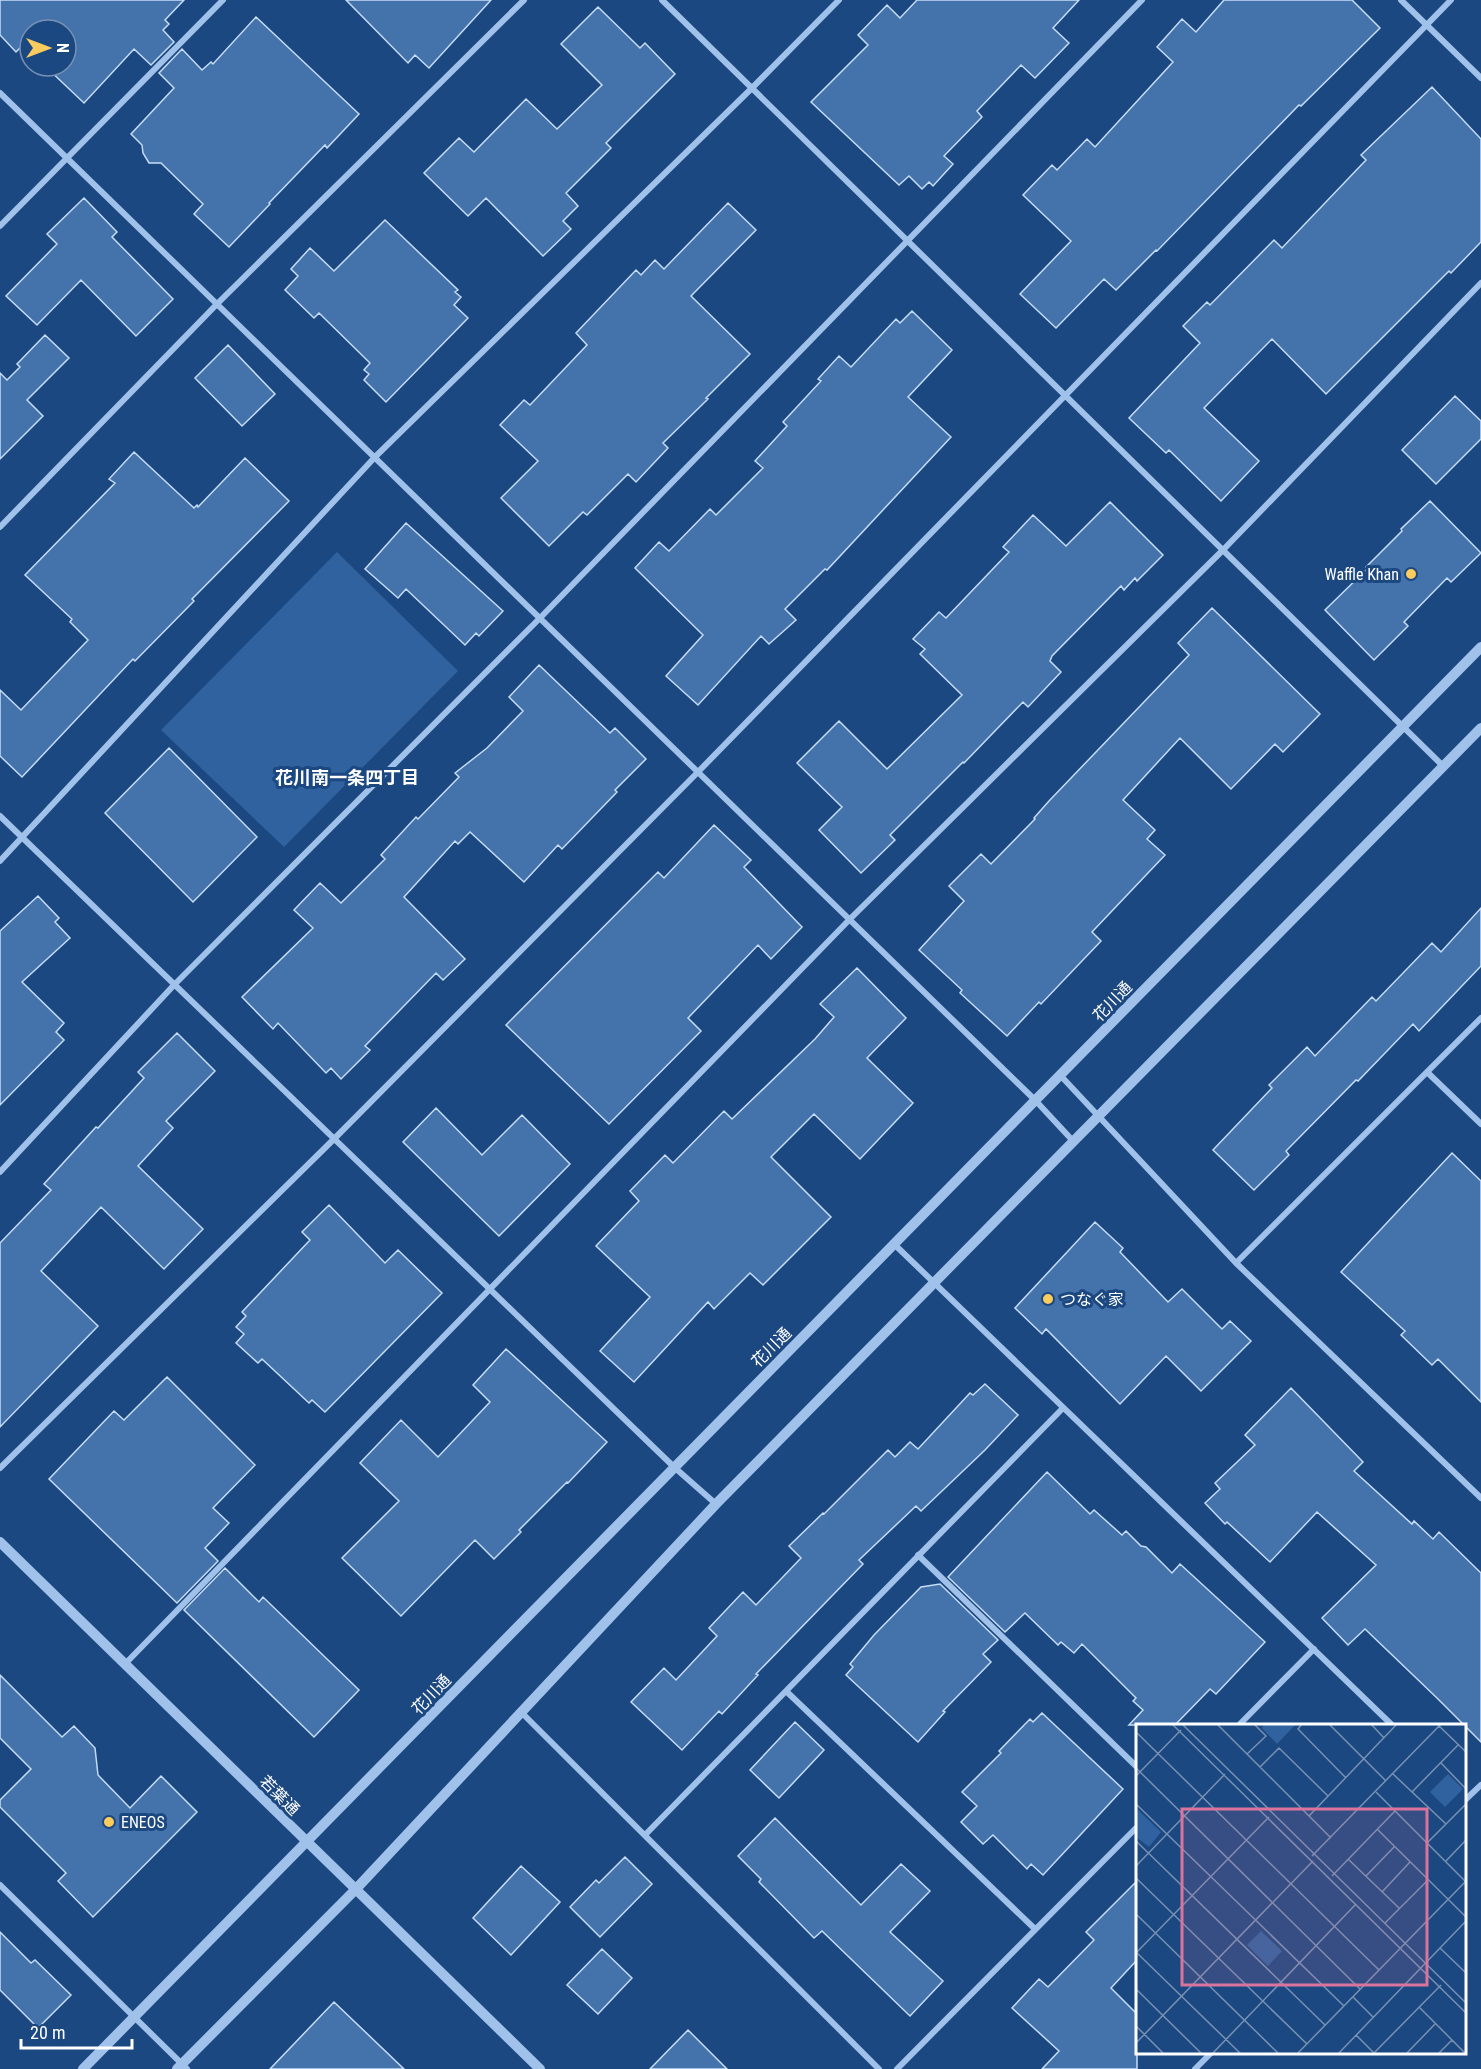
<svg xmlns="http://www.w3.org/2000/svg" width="1481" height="2069" viewBox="0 0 1481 2069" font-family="'Roboto Condensed','Noto Sans JP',sans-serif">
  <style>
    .green { fill: #2f629f }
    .building { fill: #4472ab; stroke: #c5dcf7; stroke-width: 1.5 }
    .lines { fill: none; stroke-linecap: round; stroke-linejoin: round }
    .minor { stroke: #a0c2ea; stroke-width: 6 }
    .tertiary { stroke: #a0c2ea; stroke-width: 10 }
    .poi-dot { fill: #facc5e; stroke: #1c4881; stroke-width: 2 }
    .labels { text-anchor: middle; stroke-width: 6; stroke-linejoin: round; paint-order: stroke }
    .poi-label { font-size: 16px; fill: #fff; stroke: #1c4881; text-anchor: start }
    .street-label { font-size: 16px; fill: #fff; stroke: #1c4881 }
    .neighbourhood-label { font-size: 18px; font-weight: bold; fill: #fff; stroke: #1c4881 }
    .inset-road { fill: none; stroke: #7791b3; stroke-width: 1.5 }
    .view { fill: #da749d; fill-opacity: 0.15; stroke: #da749d; stroke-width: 3 }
    .inset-edge { fill: none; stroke: #fff; stroke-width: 3 }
  </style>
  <rect width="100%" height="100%" fill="#1c4881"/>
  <path class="green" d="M 337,552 L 458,671 L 284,847 L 161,730 Z"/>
  <path class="building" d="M 0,0 L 184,0 L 165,20 L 169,24 L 163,30 L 174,42 L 151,65 L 134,49 L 84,103 L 45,66 L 66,66 L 66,30 L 30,30 L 30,52 L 23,45 L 16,52 L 0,35 Z
    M 346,0 L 491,0 L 429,68 L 415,55 L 408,63 Z
    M 917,0 L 1079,0 L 1053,28 L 1069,43 L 1035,78 L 1021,65 L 977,111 L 982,117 L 944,156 L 953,164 L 933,186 L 929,182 L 922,189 L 909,176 L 899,185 L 811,102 L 868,45 L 858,35 L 887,5 L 900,18 Z
    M 1224,0 L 1352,0 L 1380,28 L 1301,106 L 1299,105 L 1157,251 L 1156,250 L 1116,290 L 1104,279 L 1056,328 L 1020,294 L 1071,241 L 1023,195 L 1052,165 L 1057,170 L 1087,139 L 1095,147 L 1173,62 L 1157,47 L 1182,19 L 1196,32 Z
    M 598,7 L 640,48 L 645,43 L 675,74 L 606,143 L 611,148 L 566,193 L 578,206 L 563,221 L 571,229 L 543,256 L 486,198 L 468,216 L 424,173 L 459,138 L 474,152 L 526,99 L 557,129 L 602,85 L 561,44 Z
    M 256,17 L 359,114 L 327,148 L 325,145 L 269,203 L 270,204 L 229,247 L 194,214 L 203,204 L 161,163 L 149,163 L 143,153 L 142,145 L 131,134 L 174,88 L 159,73 L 182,49 L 202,70 L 211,62 L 213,64 Z
    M 1432,87 L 1481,139 L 1481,242 L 1451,273 L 1449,271 L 1326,394 L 1272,339 L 1204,408 L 1259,461 L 1221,501 L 1169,450 L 1166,453 L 1129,418 L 1200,343 L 1183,326 L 1207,302 L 1210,305 L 1274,240 L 1282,248 L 1366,160 L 1361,155 Z
    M 84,198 L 117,232 L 112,237 L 173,299 L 136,336 L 81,280 L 37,325 L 6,296 L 57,244 L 47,234 Z
    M 728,203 L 756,230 L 691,296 L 750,354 L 706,398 L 708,399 L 663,443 L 668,448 L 636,482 L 628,474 L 587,515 L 583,512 L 549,546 L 501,498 L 538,461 L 500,425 L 524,400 L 530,405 L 587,345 L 576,333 L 636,270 L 641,275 L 655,260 L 664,269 Z
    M 385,220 L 458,290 L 455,292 L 461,297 L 454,305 L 468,318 L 386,402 L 364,380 L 369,374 L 364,370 L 370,363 L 319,313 L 314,318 L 285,290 L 298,276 L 291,269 L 310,248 L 334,271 Z
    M 912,311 L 952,350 L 908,397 L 951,437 L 827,570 L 825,569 L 785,609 L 796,620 L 769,644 L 761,636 L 698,705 L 666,676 L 703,635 L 635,568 L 659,542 L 669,551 L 710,509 L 716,515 L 763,468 L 755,461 L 787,426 L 783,422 L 821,381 L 818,379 L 839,356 L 851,367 L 896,319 L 900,323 Z
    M 45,335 L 69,358 L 27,400 L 43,416 L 0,459 L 0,373 L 7,380 L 20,367 L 17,364 Z
    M 228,345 L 275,394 L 242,426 L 195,378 Z
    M 1455,396 L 1481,421 L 1481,439 L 1436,484 L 1402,450 Z
    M 134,452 L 194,508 L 197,505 L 198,507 L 245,458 L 289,501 L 192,599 L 194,601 L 135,661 L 133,659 L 22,777 L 0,756 L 0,690 L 21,710 L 88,640 L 70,622 L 72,619 L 25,575 L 115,483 L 109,479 Z
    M 1430,501 L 1481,553 L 1451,582 L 1447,578 L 1404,622 L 1408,626 L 1374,660 L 1325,610 L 1368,568 L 1366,567 L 1402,531 L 1401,529 Z
    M 1110,502 L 1163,555 L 1137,581 L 1135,578 L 1124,590 L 1121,586 L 1052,656 L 1050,661 L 1061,672 L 1028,707 L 1023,702 L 964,763 L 963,762 L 890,835 L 895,840 L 861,873 L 819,830 L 842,807 L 797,763 L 839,721 L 887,769 L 962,695 L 920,654 L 925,649 L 913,639 L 939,612 L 946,618 L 1009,552 L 1003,547 L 1033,515 L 1066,546 Z
    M 406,523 L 503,611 L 479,636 L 476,633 L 465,645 L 406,589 L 398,598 L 365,569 Z
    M 1212,608 L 1320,714 L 1283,752 L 1275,744 L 1231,789 L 1180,738 L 1123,800 L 1155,830 L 1147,839 L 1165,855 L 1092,932 L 1101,941 L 1041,1004 L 1039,1002 L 1007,1036 L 960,993 L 962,990 L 919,950 L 964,901 L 949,886 L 981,854 L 991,864 L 1035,819 L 1034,818 L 1049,801 L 1189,655 L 1178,643 Z
    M 539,665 L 610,733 L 615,728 L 646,759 L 615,790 L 617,792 L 562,849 L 558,845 L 524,882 L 470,832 L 458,844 L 455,841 L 404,897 L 465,959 L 443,980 L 436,973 L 365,1046 L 370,1050 L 341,1079 L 331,1068 L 326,1073 L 278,1023 L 273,1029 L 242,997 L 313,928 L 294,910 L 320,883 L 341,903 L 385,859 L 381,855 L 416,817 L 418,819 L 459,777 L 455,773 L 487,748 L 523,711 L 509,697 Z
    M 169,748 L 257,837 L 193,902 L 105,813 Z
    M 714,825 L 751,860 L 744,867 L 802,927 L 771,959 L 758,945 L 688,1018 L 701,1031 L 609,1124 L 506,1025 L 658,872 L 664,878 Z
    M 38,896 L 59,918 L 55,922 L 70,938 L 22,982 L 64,1023 L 56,1032 L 64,1040 L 0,1105 L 0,931 Z
    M 1481,908 L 1481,966 L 1419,1031 L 1413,1024 L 1358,1081 L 1356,1080 L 1286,1151 L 1289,1155 L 1254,1190 L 1213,1150 L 1272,1088 L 1269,1085 L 1307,1047 L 1315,1056 L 1372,997 L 1376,1001 L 1432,943 L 1441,952 Z
    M 857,968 L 906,1018 L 867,1058 L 913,1103 L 860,1159 L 814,1114 L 771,1157 L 831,1217 L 763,1285 L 750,1273 L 714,1309 L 708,1302 L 634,1382 L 600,1351 L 650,1297 L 596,1246 L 639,1201 L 630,1191 L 665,1155 L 673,1163 L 724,1111 L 732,1119 L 815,1039 L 834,1017 L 820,1004 Z
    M 177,1033 L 215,1071 L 166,1121 L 173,1128 L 138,1166 L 203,1229 L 164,1269 L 101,1207 L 41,1271 L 98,1326 L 0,1427 L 0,1243 L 51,1190 L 44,1184 L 96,1127 L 98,1128 L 144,1078 L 138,1072 Z
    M 436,1108 L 482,1155 L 522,1115 L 570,1164 L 499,1236 L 403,1142 Z
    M 1452,1153 L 1481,1181 L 1481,1402 L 1438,1359 L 1432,1365 L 1401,1335 L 1405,1331 L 1341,1272 Z
    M 329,1205 L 385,1263 L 398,1250 L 442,1293 L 325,1412 L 312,1400 L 309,1403 L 262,1359 L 258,1363 L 236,1343 L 244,1334 L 236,1327 L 246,1316 L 242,1312 L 310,1240 L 302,1232 Z
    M 1095,1222 L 1123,1248 L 1120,1252 L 1168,1302 L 1182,1289 L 1222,1329 L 1230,1321 L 1251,1341 L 1201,1391 L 1166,1356 L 1120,1404 L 1046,1329 L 1042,1334 L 1015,1308 Z
    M 506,1349 L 607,1442 L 568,1483 L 567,1482 L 519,1530 L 521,1532 L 494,1559 L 475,1540 L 401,1616 L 342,1558 L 399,1501 L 360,1463 L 401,1420 L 438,1457 L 490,1402 L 473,1385 Z
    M 167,1377 L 255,1465 L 213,1508 L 229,1523 L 205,1548 L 218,1561 L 177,1603 L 49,1479 L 114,1411 L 124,1420 Z
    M 985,1384 L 1018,1415 L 985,1450 L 921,1511 L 916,1506 L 859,1560 L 863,1564 L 756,1674 L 758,1675 L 722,1714 L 719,1711 L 682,1750 L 631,1702 L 664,1668 L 676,1680 L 717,1636 L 709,1628 L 743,1592 L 756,1605 L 801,1558 L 789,1546 L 823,1513 L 824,1514 L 888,1450 L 895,1457 L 910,1442 L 918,1449 L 970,1393 L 973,1395 Z
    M 1291,1388 L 1363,1462 L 1354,1471 L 1412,1524 L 1414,1521 L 1433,1539 L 1439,1532 L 1481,1573 L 1481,1742 L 1437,1698 L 1365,1629 L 1348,1645 L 1322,1618 L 1376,1565 L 1317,1512 L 1270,1562 L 1227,1522 L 1225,1524 L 1205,1503 L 1220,1489 L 1215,1483 L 1255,1445 L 1245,1435 Z
    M 1047,1472 L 1090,1514 L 1094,1510 L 1122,1535 L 1126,1531 L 1141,1546 L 1146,1547 L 1172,1573 L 1180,1564 L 1265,1642 L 1216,1694 L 1210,1689 L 1175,1725 L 1129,1725 L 1143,1710 L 1133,1701 L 1136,1698 L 1082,1644 L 1074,1653 L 1061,1642 L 1058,1645 L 1025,1613 L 1005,1632 L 948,1577 Z
    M 225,1568 L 259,1602 L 263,1597 L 359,1690 L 314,1737 L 184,1610 Z
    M 940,1584 L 998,1640 L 983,1654 L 991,1662 L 943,1711 L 945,1712 L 918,1742 L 846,1675 L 853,1667 L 850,1664 L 874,1635 L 921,1587 Z
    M 0,1675 L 62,1737 L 74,1726 L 95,1748 L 98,1775 L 130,1808 L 161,1776 L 197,1812 L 93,1917 L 58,1881 L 66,1873 L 0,1807 L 0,1800 L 31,1769 L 0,1738 Z
    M 1042,1713 L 1123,1789 L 1043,1875 L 1031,1864 L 1027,1869 L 993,1835 L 983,1844 L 961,1822 L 977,1806 L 962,1792 L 1001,1753 L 999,1751 L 1030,1719 L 1033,1722 Z
    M 795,1722 L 824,1750 L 779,1798 L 750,1770 Z
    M 775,1818 L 861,1905 L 901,1864 L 930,1891 L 890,1932 L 943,1981 L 910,2016 L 822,1931 L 814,1938 L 759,1882 L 761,1879 L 738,1856 Z
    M 625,1857 L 652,1884 L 600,1937 L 570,1907 L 596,1880 L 599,1883 Z
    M 521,1866 L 560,1902 L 511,1955 L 473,1918 Z
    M 1137,1881 L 1137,1960 L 1111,1988 L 1137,2014 L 1137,2069 L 1042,2069 L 1059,2051 L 1012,2008 L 1039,1979 L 1048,1987 L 1094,1940 L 1086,1932 Z
    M 0,1932 L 31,1963 L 35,1960 L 71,1995 L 38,2028 L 0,1990 Z
    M 602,1949 L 632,1978 L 598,2014 L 567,1985 Z
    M 334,2002 L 404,2069 L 270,2069 Z
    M 688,2030 L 727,2069 L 650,2069 Z"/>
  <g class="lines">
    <path class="minor" d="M 662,0 L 1443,766
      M 1401,0 L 1481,78
      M 0,93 L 1035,1100 L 1074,1142
      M 0,226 L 223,0
      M 0,527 L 217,304 L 524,0
      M 0,816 L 674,1467 L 716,1504
      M 0,861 L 375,457 L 752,88 L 839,0
      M 1427,1072 L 1481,1124
      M 1060,1075 L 1236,1263 L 1481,1498
      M 0,1172 L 174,985 L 540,618 L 1142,0
      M 894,1244 L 1393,1726
      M 1236,1263 L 1481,1018
      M 0,1468 L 334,1139 L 698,772 L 1451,0
      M 918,1555 L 1138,1768
      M 125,1664 L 850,919 L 1223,550 L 1481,283
      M 786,1691 L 1035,1929
      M 521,1712 L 879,2069
      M 1238,1726 L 1314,1649
      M 1464,1801 L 1481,1785
      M 645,1835 L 1063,1408
      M 0,1885 L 187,2069
      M 897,2069 L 1138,1826
      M 1195,2069 L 1212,2052"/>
    <path class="tertiary" d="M 0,1542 L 540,2069
      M 83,2069 L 1481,647
      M 177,2069 L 356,1889 L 716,1504 L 1481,728"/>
  </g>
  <g class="poi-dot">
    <circle cx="1411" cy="574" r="6"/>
    <circle cx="1048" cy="1299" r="6"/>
    <circle cx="109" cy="1822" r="6"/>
  </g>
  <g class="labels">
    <g class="poi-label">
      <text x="1399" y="580" text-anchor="end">Waffle Khan</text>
      <text x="1060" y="1305">つなぐ家</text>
      <text x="121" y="1828">ENEOS</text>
    </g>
    <g class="street-label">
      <text transform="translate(1112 1001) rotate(-46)" y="6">花川通</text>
      <text transform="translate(771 1347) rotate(-45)" y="6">花川通</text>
      <text transform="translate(431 1694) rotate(-46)" y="6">花川通</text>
      <text transform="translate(280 1795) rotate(45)" y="6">若葉通</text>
    </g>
    <g class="neighbourhood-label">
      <text x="347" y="784">花川南一条四丁目</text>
    </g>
  </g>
  <g transform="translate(1136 1724)">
    <rect width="330" height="330" fill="#1c4881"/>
    <path d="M 128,0 L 160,0 L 141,20 L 126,4 ZM 312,50 L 327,65 L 309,83 L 294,68 ZM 0,84 L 25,108 L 13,123 L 0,113 ZM 125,207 L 146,227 L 132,242 L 111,221 Z" fill="#2f629f"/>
    <path class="inset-road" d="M 36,0 L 330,289M 46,0 L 330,279M 81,0 L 195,114M 166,0 L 162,5 L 210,54M 193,0 L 250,57M 235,0 L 248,14M 301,0 L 330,28M 0,8 L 243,246M 111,30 L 130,12 L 118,0M 305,39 L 330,65M 124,43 L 143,24 L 192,72M 0,44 L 224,265M 257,50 L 310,100M 0,52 L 45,6M 240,68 L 330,158M 276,68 L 322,21M 0,80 L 208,282M 173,92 L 261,0M 241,105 L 330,193M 0,117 L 189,301M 291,119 L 330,80M 176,132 L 305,0M 212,135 L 263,184M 309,138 L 330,116M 0,142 L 89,50M 196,152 L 259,87M 230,152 L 259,122M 0,154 L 171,320M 246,168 L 274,138M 0,190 L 143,330M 249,199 L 292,156M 304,224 L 330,249M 0,228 L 105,330M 0,229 L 133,93M 0,265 L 66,330M 217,273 L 237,293M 283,283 L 330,330M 0,302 L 28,330M 220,311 L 238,329M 0,319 L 177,137M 76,330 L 220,180M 161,330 L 330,157M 202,330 L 330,197M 237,330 L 305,261M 270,330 L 300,299M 302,330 L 316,316"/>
    <path class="view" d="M 46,85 L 291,85 L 291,261 L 46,261 Z"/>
    <rect width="330" height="330" class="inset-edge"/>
  </g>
  <g transform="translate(48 48) rotate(90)"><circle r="28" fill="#1c4881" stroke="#7791b3" stroke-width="1.5"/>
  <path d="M0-4.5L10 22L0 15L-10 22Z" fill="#facc5e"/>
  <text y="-9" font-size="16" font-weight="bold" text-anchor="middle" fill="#ffffff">N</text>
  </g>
  <path d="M21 2039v9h111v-9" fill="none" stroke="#ffffff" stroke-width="3"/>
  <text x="30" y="2039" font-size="18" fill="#ffffff" stroke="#1c4881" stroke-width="4.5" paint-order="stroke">20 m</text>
</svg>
